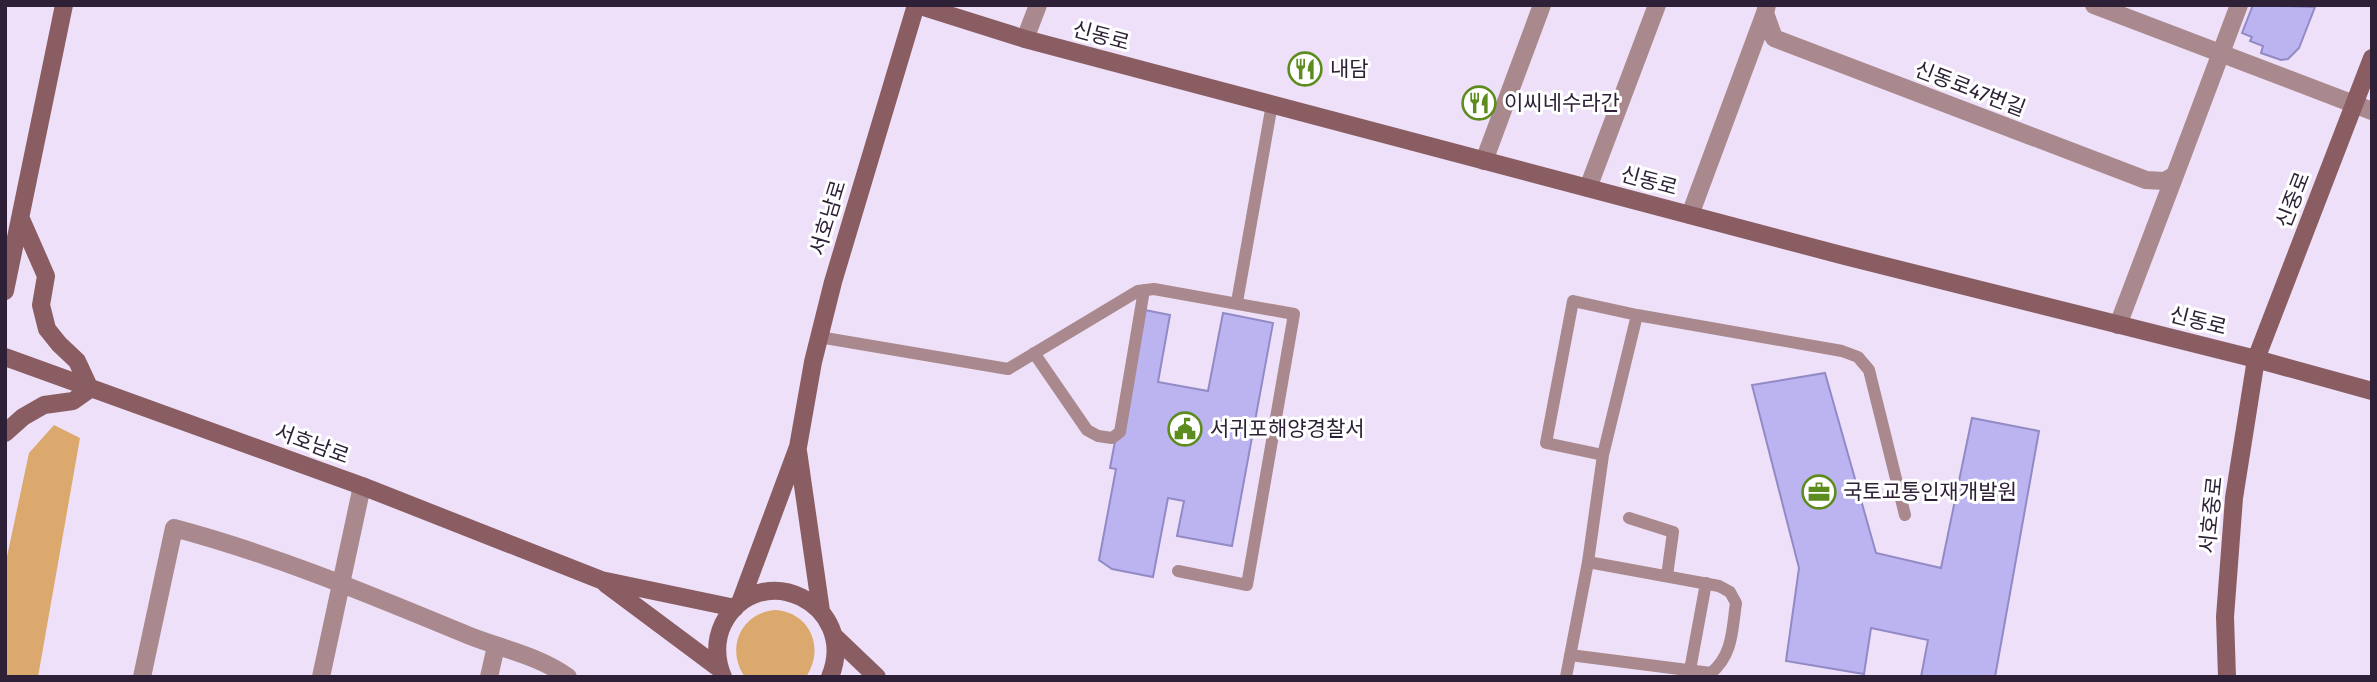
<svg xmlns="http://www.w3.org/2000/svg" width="2377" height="682" viewBox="0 0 2377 682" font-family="'Fira Sans','Noto Sans KR',sans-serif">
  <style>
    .green { fill: #dba96d }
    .building { fill: #bcb4f1; stroke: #928ac5; stroke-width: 2 }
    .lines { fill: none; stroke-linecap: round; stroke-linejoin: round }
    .lane { stroke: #a9898d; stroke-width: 12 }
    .street { stroke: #a9898d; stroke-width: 18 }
    .secondary { stroke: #8a5d63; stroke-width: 18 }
    .labels { text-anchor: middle; stroke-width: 6; stroke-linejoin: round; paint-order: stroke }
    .street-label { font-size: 21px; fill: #2e2137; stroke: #fff }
    .poi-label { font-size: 21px; fill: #2e2137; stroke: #fff; text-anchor: start }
  </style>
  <rect width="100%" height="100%" fill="#eee0f8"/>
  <path class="green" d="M 54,425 L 80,438 L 38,677 L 5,677 L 5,566 L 29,453 Z
    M 776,610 C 811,613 825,649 806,677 L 745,677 C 725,649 741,612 776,610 Z"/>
  <path class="building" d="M 2253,5 L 2315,7 L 2299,48 L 2288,59 L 2281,60 L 2261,53 L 2263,46 L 2250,41 L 2252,37 L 2242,33 Z
    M 1140,309 L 1170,315 L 1158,382 L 1208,391 L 1223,313 L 1273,323 L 1232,546 L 1177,536 L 1184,501 L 1168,498 L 1153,577 L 1112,569 L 1099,560 L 1116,469 L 1110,468 Z
    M 1825,373 L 1876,553 L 1941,568 L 1972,418 L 2039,431 L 1995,677 L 1921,677 L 1928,640 L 1871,628 L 1864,674 L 1786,661 L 1799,568 L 1752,385 Z"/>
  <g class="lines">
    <path class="lane" d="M 1237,302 L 1272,104
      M 819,337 L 1008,369 L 1138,291 L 1154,289 L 1294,314 L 1247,585 L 1178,571
      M 1034,353 L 1087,430 L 1098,436 L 1112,438 L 1120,432 L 1144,290
      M 1603,455 L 1546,443 L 1573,301 L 1637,315
      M 1629,518 L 1673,532 L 1667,576
      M 1570,655 L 1711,673 C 1733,655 1732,630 1736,603 L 1730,592 L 1719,586 L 1588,562
      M 1690,670 L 1706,583
      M 1566,677 L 1588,562 L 1603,455 L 1637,315 L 1842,351 L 1858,357 L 1869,370 L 1905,515"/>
    <path class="street" d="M 1767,5 L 1765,13 L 1774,38 L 2146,180 L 2165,181 L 2175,175 L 2239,5
      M 2094,5 L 2372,111
      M 1025,39 L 1038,5
      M 1484,161 L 1542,5
      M 1588,188 L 1657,5
      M 1690,215 L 1765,13
      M 2118,325 L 2175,175
      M 142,677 L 174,528 C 276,555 373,596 470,636 C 503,649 539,656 568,677
      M 321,677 L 362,486
      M 489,677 L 496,646"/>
    <path class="secondary" d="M 917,5 L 1025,39 L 1841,255 L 2256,359 L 2372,391
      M 21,219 L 46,276 L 41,305 L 47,329 L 59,344 L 77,361 L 90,389
      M 5,291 L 64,5
      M 5,357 L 362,486 L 601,580 L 735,608
      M 5,433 L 23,417 L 44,405 L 73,401 L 90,389
      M 798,451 L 821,611
      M 606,584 L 720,669
      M 740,603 L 798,447 L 813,362 L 833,282 L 916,5
      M 834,636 L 877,677
      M 723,677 C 716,660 715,641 723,624 C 759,555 860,604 830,677
      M 2227,677 L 2225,617 L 2234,498 L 2256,359 L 2372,58"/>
  </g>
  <defs>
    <symbol id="restaurant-ring" viewBox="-11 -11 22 22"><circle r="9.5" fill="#fff" stroke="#5c8b1e" stroke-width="1.5"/><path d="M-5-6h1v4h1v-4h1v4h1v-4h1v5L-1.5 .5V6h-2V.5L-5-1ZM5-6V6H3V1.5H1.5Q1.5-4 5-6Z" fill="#5c8b1e"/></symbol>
    <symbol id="civic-ring" viewBox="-11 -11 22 22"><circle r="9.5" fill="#fff" stroke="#5c8b1e" stroke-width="1.5"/><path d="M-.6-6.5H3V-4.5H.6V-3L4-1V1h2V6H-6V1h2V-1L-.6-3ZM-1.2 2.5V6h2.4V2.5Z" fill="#5c8b1e"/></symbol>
    <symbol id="office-ring" viewBox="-11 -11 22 22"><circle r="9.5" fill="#fff" stroke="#5c8b1e" stroke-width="1.5"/><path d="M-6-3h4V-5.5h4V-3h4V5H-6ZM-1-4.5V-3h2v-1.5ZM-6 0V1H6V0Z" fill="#5c8b1e"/></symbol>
  </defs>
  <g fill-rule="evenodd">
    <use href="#restaurant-ring" x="1286" y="50" width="38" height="38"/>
    <use href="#restaurant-ring" x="1460" y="84" width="38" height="38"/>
    <use href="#civic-ring" x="1166" y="410" width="38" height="38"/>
    <use href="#office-ring" x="1800" y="473" width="38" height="38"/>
  </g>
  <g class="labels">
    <g class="street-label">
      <text transform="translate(1101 36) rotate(15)" y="7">신동로</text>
      <text transform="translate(1970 89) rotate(21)" y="7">신동로47번길</text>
      <text transform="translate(1649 181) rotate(15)" y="7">신동로</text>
      <text transform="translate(2293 200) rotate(-69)" y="7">신중로</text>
      <text transform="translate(828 218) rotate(-73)" y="7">서호남로</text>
      <text transform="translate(2198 321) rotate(14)" y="7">신동로</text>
      <text transform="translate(312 444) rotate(20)" y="7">서호남로</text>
      <text transform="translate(2211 515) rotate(-84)" y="7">서호중로</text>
    </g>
    <g class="poi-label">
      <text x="1330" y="76">내담</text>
      <text x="1504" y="110">이씨네수라간</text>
      <text x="1210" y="436">서귀포해양경찰서</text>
      <text x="1843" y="499">국토교통인재개발원</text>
    </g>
  </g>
  <rect width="2377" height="682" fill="none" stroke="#2e2137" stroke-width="14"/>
</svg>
